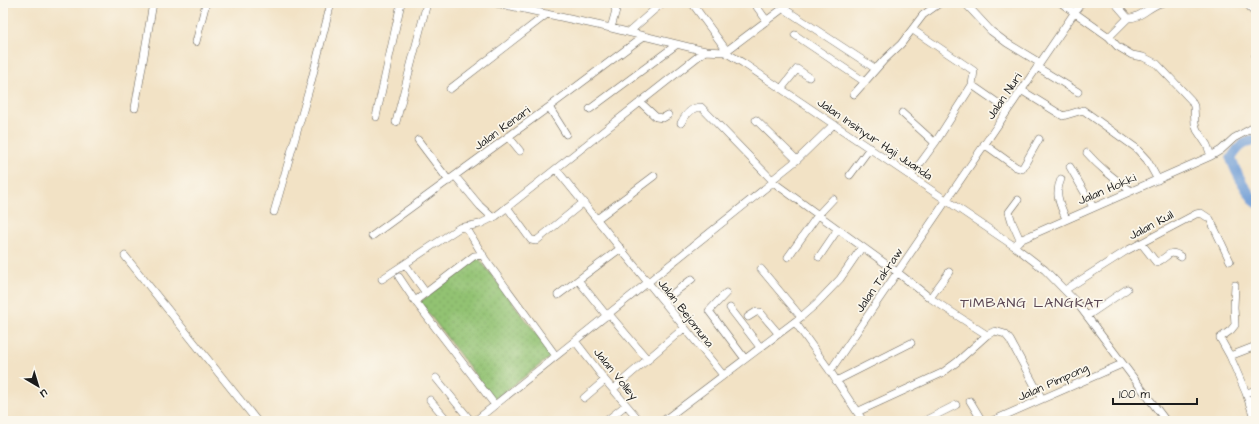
<svg xmlns="http://www.w3.org/2000/svg" width="1259" height="424" viewBox="0 0 1259 424" font-family="'Architects Daughter',sans-serif">
  <style>
    .park { fill: url(#park-dots); stroke: #576f47 }
    .lines { fill: none; stroke-linecap: round; stroke-linejoin: round }
    .river { stroke: #6e9cd6; stroke-width: 10 }
    .minor-casing { stroke: #676157; stroke-width: 8 }
    .minor { stroke: #fff; stroke-width: 7 }
    .labels { text-anchor: middle; stroke-width: 3.5; stroke-linejoin: round; paint-order: stroke }
    .street-label { font-size: 12px; fill: #1c1c1c; stroke: #fbf7ec }
    .quarter-label { font-size: 14px; letter-spacing: 1px; fill: #5b4753; stroke: #fbf7ec }
  </style>
  <defs>
    <pattern id="park-dots" width="8" height="8" patternUnits="userSpaceOnUse"><rect width="8" height="8" fill="#92c272"/><path d="M2 2h.1M6 6h.1" fill="none" stroke="#7da662" stroke-width="1.8" stroke-linecap="round"/></pattern>
  </defs>
  <rect width="100%" height="100%" fill="#fbf7ec"/>
  <filter id="ink" filterUnits="userSpaceOnUse"><feTurbulence type="fractalNoise" baseFrequency=".025" numOctaves="2"/><feDisplacementMap in="SourceGraphic" scale="8" xChannelSelector="R" yChannelSelector="G"/><feConvolveMatrix kernelMatrix="1 2 1 2 8 2 1 2 1" color-interpolation-filters="sRGB"/></filter>
  <filter id="wash" filterUnits="userSpaceOnUse"><feTurbulence type="fractalNoise" baseFrequency=".012" numOctaves="4" result="noise"/><feDisplacementMap in="SourceGraphic" scale="16" xChannelSelector="R" yChannelSelector="G"/><feGaussianBlur stdDeviation="0.9" result="paint"/><feColorMatrix in="noise" values="0 0 0 0 0 0 0 0 0 0 0 0 0 0 0 0 0 1.4 0 .05"/><feComposite in="paint" operator="in"/></filter>
  <g filter="url(#wash)">
    <rect width="100%" height="100%" fill="#f2e2c5"/>
    <path class="park" d="M 478,257 L 553,355 L 494,400 L 420,302 Z"/>
    <g class="lines">
      <path class="river" d="M 1256,140 C 1243,142 1237,148 1231,159 C 1237,175 1245,189 1256,203"/>
    </g>
  </g>
  <g filter="url(#ink)">
    <g class="lines">
      <defs>
        <path id="minor" d="M 496,3 L 611,28 L 705,51 L 725,52 L 743,63 L 1014,246 L 1045,270 L 1077,303 L 1166,421
          M 692,3 L 727,51
          M 754,3 L 767,21
          M 965,3 L 991,31 L 1007,43 L 1040,63
          M 1061,3 L 1109,37 L 1117,46 L 1132,55 L 1143,57 L 1157,64 L 1191,100 L 1194,106 L 1195,124 L 1197,130 L 1207,145 L 1211,156
          M 1115,3 L 1128,18 C 1140,19 1149,6 1161,3
          M 1247,3 L 1252,10
          M 783,8 L 876,69
          M 611,28 L 616,10 L 612,3
          M 629,32 L 662,3
          M 1256,33 L 1256,35
          M 795,35 L 865,82
          M 1109,37 L 1128,18
          M 196,42 L 206,3
          M 725,52 L 790,3
          M 1255,57 L 1256,59
          M 1037,67 L 1078,92
          M 972,85 L 1008,110
          M 450,89 L 547,14
          M 781,89 L 797,69 L 809,77
          M 1021,90 L 1063,116 L 1083,110 L 1136,148 L 1147,160 L 1158,180
          M 854,94 L 884,60 L 901,44 L 923,15 L 940,3
          M 640,102 L 656,117 L 663,118 L 668,115
          M 549,107 L 566,134
          M 135,108 L 153,3
          M 590,109 L 676,45
          M 902,113 L 935,143
          M 376,117 L 401,3
          M 756,120 L 797,160
          M 396,122 L 427,3
          M 681,123 C 685,115 692,107 701,107 L 705,111 L 772,180
          M 508,136 L 520,151
          M 418,140 L 449,181
          M 984,144 L 1016,167 L 1022,169 L 1039,139
          M 1087,153 C 1100,168 1115,179 1131,191
          M 1070,167 L 1093,207
          M 556,169 L 723,375
          M 850,175 L 870,148
          M 455,176 L 480,206 L 493,218
          M 911,176 L 935,143 L 972,85 L 974,71 L 913,30
          M 1061,179 C 1054,195 1060,204 1066,219
          M 773,182 L 897,272 L 930,298 L 987,335
          M 1018,200 L 1009,212 L 1012,222 L 1020,240
          M 507,207 L 531,240 L 536,241 L 584,202
          M 274,212 L 310,86 L 331,3
          M 597,219 L 654,176
          M 466,227 L 485,259 L 556,356
          M 372,236 L 549,107 L 644,36
          M 1141,243 L 1156,262 C 1167,260 1168,247 1181,257
          M 1014,246 L 1020,240 L 1211,156 L 1221,150 L 1234,138 L 1256,126
          M 125,256 L 257,421
          M 788,257 L 818,215 L 833,199
          M 819,257 L 838,229
          M 405,264 L 426,293
          M 761,269 L 801,317
          M 399,277 L 415,301 L 495,405
          M 382,279 L 459,228 L 480,224 L 496,216 L 705,51
          M 578,280 L 607,316
          M 1235,285 L 1234,307 L 1235,325 L 1231,330 L 1220,338 L 1230,356 L 1246,393 L 1255,421
          M 1065,290 L 1126,251 L 1196,214 L 1201,213 L 1210,219 L 1230,261
          M 726,293 L 709,311 L 745,359
          M 558,295 L 621,248
          M 930,298 L 949,272
          M 415,301 L 474,256 L 483,255
          M 663,301 L 692,279
          M 730,308 L 760,347
          M 609,314 L 648,360
          M 1087,316 L 1127,289
          M 748,317 L 756,312 L 760,312 L 778,333
          M 795,322 L 830,371 L 863,421
          M 575,341 L 605,380 L 640,421
          M 1230,356 L 1256,346
          M 830,371 L 1081,3
          M 436,378 L 471,421
          M 836,381 L 911,343
          M 613,389 L 684,328
          M 1246,393 L 1256,390
          M 584,398 L 605,380
          M 430,400 L 448,421
          M 970,401 L 982,421
          M 857,412 L 942,373 L 957,362 L 987,335 L 995,331 L 1005,334 L 1010,340 L 1042,399
          M 475,421 L 773,182 L 772,180 L 797,160 L 833,125
          M 606,421 L 626,405
          M 663,421 L 801,317 L 816,304 L 840,279 L 862,247
          M 924,421 L 956,405
          M 992,421 L 1122,364"/>
      </defs>
      <use href="#minor" class="minor-casing"/>
      <use href="#minor" class="minor"/>
    </g>
  </g>
  <g class="labels">
    <g class="street-label">
      <text transform="translate(1004 96) rotate(-56)" y="4">Jalan Nuri</text>
      <text transform="translate(502 128) rotate(-36)" y="4">Jalan Kenari</text>
      <text transform="translate(875 139) rotate(34)" y="4">Jalan Insinyur Haji Juanda</text>
      <text transform="translate(1107 189) rotate(-23)" y="4">Jalan Hokki</text>
      <text transform="translate(1151 225) rotate(-28)" y="4">Jalan Kuil</text>
      <text transform="translate(879 280) rotate(-56)" y="4">Jalan Takraw</text>
      <text transform="translate(686 313) rotate(52)" y="4">Jalan Bejomuna</text>
      <text transform="translate(616 374) rotate(51)" y="4">Jalan Volley</text>
      <text transform="translate(1053 382) rotate(-24)" y="4">Jalan Pimpong</text>
    </g>
    <g class="quarter-label">
      <text x="1032" y="307">TIMBANG LANGKAT</text>
    </g>
  </g>
  <rect width="1259" height="424" fill="none" stroke="#fbf7ec" stroke-width="16"/>
  <g transform="translate(38 386) rotate(142)" stroke="#fbf7ec" stroke-width="3" paint-order="stroke">
  <path d="M0-3L7 15L0 10L-7 15Z" fill="#1c1c1c"/>
  <text y="-6" font-size="11" font-weight="bold" text-anchor="middle" fill="#1c1c1c">U</text>
  </g>
  <path d="M1113 398v6h84v-6" fill="none" stroke="#1c1c1c" stroke-width="2"/>
  <text x="1119" y="398" font-size="12" fill="#1c1c1c" stroke="#fbf7ec" stroke-width="3" paint-order="stroke">100 m</text>
</svg>
